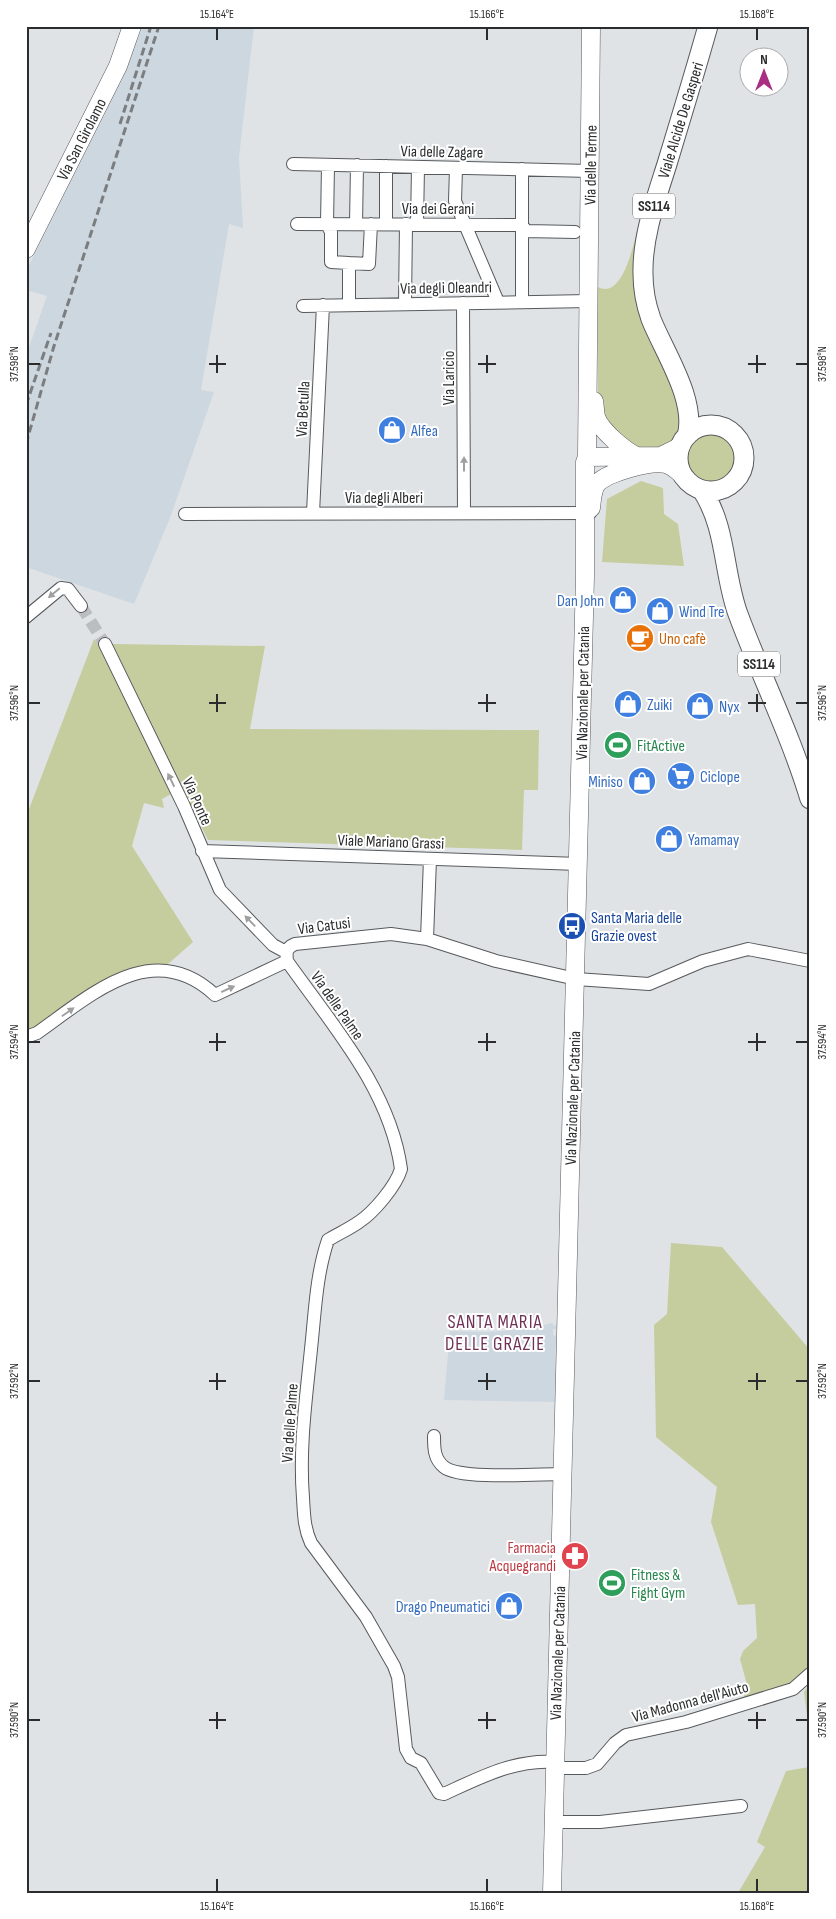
<svg xmlns="http://www.w3.org/2000/svg" width="836" height="1919" viewBox="0 0 836 1919" font-family="'Sofia Sans Condensed',sans-serif">
  <style>
    .built { fill: #cdd7e0 }
    .green { fill: #c5cd9e }
    .lines { fill: none; stroke-linecap: round; stroke-linejoin: round }
    .street-tunnel { stroke: #bbbec1; stroke-width: 12; stroke-dasharray: 12 6; stroke-linecap: butt }
    .street-casing { stroke: #575a5d; stroke-width: 14 }
    .secondary-casing { stroke: #575a5d; stroke-width: 19 }
    .primary-casing { stroke: #575a5d; stroke-width: 21 }
    .street { stroke: #fff; stroke-width: 12 }
    .secondary { stroke: #fff; stroke-width: 18 }
    .primary { stroke: #fff; stroke-width: 19 }
    .rail { stroke: #7b7d7f; stroke-width: 3; stroke-dasharray: 8 4; stroke-linecap: butt }
    .oneway { fill: #a0a0a0 }
    .ticks { fill: none; stroke: #2b2c2d; stroke-width: 2 }
    .labels { text-anchor: middle; stroke-width: 4; stroke-linejoin: round; paint-order: stroke }
    .shield { fill: #fff; stroke: #6b6b6c; stroke-width: 1 }
    .shield-label { font-size: 15px; font-weight: bold; fill: #2b2c2d }
    .street-label { font-size: 16px; fill: #2b2c2d; stroke: #fff }
    .shop-label { font-size: 16px; fill: #366cbe; stroke: #fff; text-anchor: start }
    .food-label { font-size: 16px; fill: #c56008; stroke: #fff; text-anchor: start }
    .leisure-label { font-size: 16px; fill: #27864d; stroke: #fff; text-anchor: start }
    .transit-label { font-size: 16px; fill: #164399; stroke: #fff; text-anchor: start }
    .health-label { font-size: 16px; fill: #be3a42; stroke: #fff; text-anchor: end }
    .quarter-label { font-size: 19px; letter-spacing: 1px; fill: #6f3157; stroke: #fff }
    .neatline { fill: none; stroke: #2b2c2d; stroke-width: 2 }
    .ticks-label { font-size: 12px; text-anchor: middle; fill: #2b2c2d }
  </style>
  <rect width="100%" height="100%" fill="#dfe3e6"/>
  <path class="built" d="M 143,26 L 254,26 L 239,157 L 243,228 L 229,224 L 201,390 L 214,392 L 170,518 L 134,604 L 26,567 L 26,356 L 47,296 L 26,290 L 26,276 L 30,263 L 123,78 Z
    M 553,1323 L 553,1326 L 557,1325 L 556,1329 L 553,1329 L 553,1335 L 556,1336 L 555,1402 L 444,1400 L 450,1331 L 487,1332 L 525,1329 Z"/>
  <path class="green" d="M 638,227 L 636,254 L 685,415 C 676,445 676,444 646,453 L 612,431 L 598,401 L 598,287 C 600,288 603,289 605,289 C 625,289 634,242 638,227 Z
    M684 459a28 28 0 1 1 56 0a28 28 0 1 1-56 0Z
    M 641,481 L 663,488 L 664,514 L 678,524 L 684,566 L 602,562 L 607,499 Z
    M 94,639 L 100,646 L 171,794 L 162,799 L 164,808 L 144,803 L 132,846 L 193,942 L 168,964 L 137,969 L 26,1034 L 26,817 Z
    M 111,644 L 265,646 L 250,729 L 539,730 L 538,790 L 524,790 L 522,850 L 208,840 Z
    M 671,1243 L 722,1247 L 810,1350 L 810,1667 C 799,1688 766,1692 744,1698 L 746,1681 L 740,1659 L 743,1651 L 757,1638 L 755,1604 L 738,1605 L 711,1522 L 717,1487 L 656,1437 L 654,1325 L 667,1314 Z
    M 810,1684 L 810,1893 L 738,1893 L 765,1847 L 757,1842 L 786,1771 L 809,1767 L 809,1730 L 804,1692 Z"/>
  <g class="lines">
    <path class="street-tunnel" d="M 81,606 L 105,644"/>
    <defs>
      <path id="street" d="M 293,164 L 590,171
        M 328,165 L 327,224 L 331,232 L 331,262 L 349,263 L 349,305
        M 456,168 L 455,201 L 498,302
        M 297,224 L 522,225 L 526,231 L 575,232
        M 356,224 L 357,165
        M 386,224 L 386,166
        M 417,224 L 418,167
        M 349,263 L 369,264 L 371,224
        M 522,301 L 522,169
        M 463,303 L 464,513
        M 405,304 L 406,224
        M 303,306 L 589,301
        M 313,513 L 323,305
        M 185,514 L 590,513
        M 26,617 L 61,588 L 68,589 L 81,606
        M 105,644 L 184,806 L 220,890 L 273,945 L 286,952
        M 202,851 L 579,864
        M 427,939 L 430,859
        M 287,961 C 332,1025 390,1089 401,1169 C 396,1186 374,1212 359,1222 C 349,1229 338,1234 328,1240 C 316,1275 315,1313 311,1349 C 306,1399 299,1448 303,1498 C 304,1514 304,1528 311,1543 L 366,1617 L 394,1666 L 398,1677 L 406,1749 L 411,1758 L 421,1763 L 439,1793 L 444,1794 C 479,1778 515,1759 554,1762
        M 287,961 C 286,952 286,948 295,944 L 391,934 L 427,939 L 496,961 L 576,979 L 649,984 L 703,961 L 748,949 L 810,961
        M 26,1037 L 37,1033 C 91,995 153,937 215,995 L 287,961
        M 434,1436 C 434,1448 434,1459 444,1467 C 460,1480 538,1474 562,1474
        M 554,1768 L 586,1768 L 597,1764 L 615,1743 L 626,1735 L 686,1722 L 793,1689 L 810,1674
        M 553,1822 L 600,1822 L 741,1806"/>
      <path id="secondary" d="M 26,249 L 118,66 L 132,26
        M 594,401 C 595,407 595,412 596,417 C 601,431 625,451 638,457
        M 587,457 L 661,456 L 681,446
        M 591,508 C 592,500 592,492 596,485 C 605,472 651,461 666,464 C 673,466 677,470 682,475
        M 552,1893 L 585,576 L 585,462 L 587,457 L 591,26"/>
      <path id="primary" d="M678 458a33 33 0 1 1 66 0a33 33 0 1 1-66 0Z
        M 687,436 C 697,400 664,352 651,319 C 646,305 643,289 643,274 C 642,237 656,199 667,164 C 681,118 695,72 708,26
        M 702,490 C 727,528 723,573 738,614 C 761,676 791,736 810,799"/>
    </defs>
    <use href="#street" class="street-casing"/>
    <use href="#secondary" class="secondary-casing"/>
    <use href="#primary" class="primary-casing"/>
    <use href="#street" class="street"/>
    <use href="#secondary" class="secondary"/>
    <use href="#primary" class="primary"/>
    <path class="rail" d="M 120,124 L 151,26
      M 26,405 L 51,333
      M 26,444 L 54,346 L 159,26"/>
  </g>
  <defs><path id="oneway-solid" d="M-6-.8H1V-3.2L6.5 0L1 3.2V.8H-6Z" transform="scale(1.25)"/></defs>
  <g class="oneway">
    <use href="#oneway-solid" transform="translate(464 464) rotate(-90)"/>
    <use href="#oneway-solid" transform="translate(54 593) rotate(140)"/>
    <use href="#oneway-solid" transform="translate(171 780) rotate(-116)"/>
    <use href="#oneway-solid" transform="translate(250 921) rotate(-134)"/>
    <use href="#oneway-solid" transform="translate(228 989) rotate(-24)"/>
    <use href="#oneway-solid" transform="translate(68 1012) rotate(-35)"/>
  </g>
  <path class="ticks" d="M 217,28 L 217,40M 487,28 L 487,40M 757,28 L 757,40M 217,355 L 217,373M 487,355 L 487,373M 757,355 L 757,373M 28,364 L 40,364M 209,364 L 226,364M 478,364 L 496,364M 748,364 L 766,364M 796,364 L 808,364M 217,694 L 217,712M 487,694 L 487,712M 757,694 L 757,712M 28,703 L 40,703M 209,703 L 226,703M 478,703 L 496,703M 748,703 L 766,703M 796,703 L 808,703M 217,1033 L 217,1051M 487,1033 L 487,1051M 757,1033 L 757,1051M 28,1042 L 40,1042M 209,1042 L 226,1042M 478,1042 L 496,1042M 748,1042 L 766,1042M 796,1042 L 808,1042M 217,1373 L 217,1390M 487,1373 L 487,1390M 757,1373 L 757,1390M 28,1381 L 40,1381M 209,1381 L 226,1381M 478,1381 L 496,1381M 748,1381 L 766,1381M 796,1381 L 808,1381M 217,1712 L 217,1729M 487,1712 L 487,1729M 757,1712 L 757,1729M 28,1720 L 40,1720M 209,1720 L 226,1720M 478,1720 L 496,1720M 748,1720 L 766,1720M 796,1720 L 808,1720M 217,1879 L 217,1892M 487,1879 L 487,1892M 757,1879 L 757,1892"/>
  <defs>
    <symbol id="shop-disc" viewBox="-11 -11 22 22"><circle r="9.5" fill="#3f7fe0" stroke="#fff"/><path d="M-5-2.5h2.3a2.7 3.5 0 0 1 5.4 0H5L5.5 6h-11ZM-1.5-2.5h3a1.5 2.3 0 0 0-3 0Z" fill="#fff"/></symbol>
    <symbol id="cafe-disc" viewBox="-11 -11 22 22"><circle r="9.5" fill="#e8710a" stroke="#fff"/><path d="M-5.5-4.5H6V0H3Q3 3.5 0 3.5H-2.5Q-5.5 3.5-5.5 0ZM3-3.2v2h1.7v-2ZM-6 4.5H4V6H-6Z" fill="#fff"/></symbol>
    <symbol id="stadium-disc" viewBox="-11 -11 22 22"><circle r="9.5" fill="#2e9e5b" stroke="#fff"/><path d="M0-5a6.5 5 0 1 0 0 10a6.5 5 0 1 0 0-10ZM-3.5-1.8h7v3.6h-7Z" fill="#fff"/></symbol>
    <symbol id="supermarket-disc" viewBox="-11 -11 22 22"><circle r="9.5" fill="#3f7fe0" stroke="#fff"/><path d="M-6-5.5h2.5l.6 2H6L4.5 2H-2.5L-4.4-4H-6ZM-1.5 3.2a1.3 1.3 0 1 0 .1 0ZM3 3.2a1.3 1.3 0 1 0 .1 0Z" fill="#fff"/></symbol>
    <symbol id="bus-disc" viewBox="-11 -11 22 22"><circle r="9.5" fill="#1a4fb4" stroke="#fff"/><path d="M-5-6H5V4H4V6H2V4H-2V6H-4V4H-5ZM-3.5-4V0h7V-4ZM-3.5 1.2v1.5H-2V1.2ZM2 1.2v1.5H3.5V1.2Z" fill="#fff"/></symbol>
    <symbol id="pharmacy-disc" viewBox="-11 -11 22 22"><circle r="9.5" fill="#e0444e" stroke="#fff"/><path d="M-2-6h4v4h4v4h-4v4h-4v-4h-4v-4h4Z" fill="#fff"/></symbol>
  </defs>
  <g fill-rule="evenodd">
    <use href="#shop-disc" x="376" y="414" width="32" height="32"/>
    <use href="#shop-disc" x="607" y="584" width="32" height="32"/>
    <use href="#shop-disc" x="644" y="595" width="32" height="32"/>
    <use href="#cafe-disc" x="624" y="622" width="32" height="32"/>
    <use href="#shop-disc" x="612" y="688" width="32" height="32"/>
    <use href="#shop-disc" x="684" y="690" width="32" height="32"/>
    <use href="#stadium-disc" x="602" y="729" width="32" height="32"/>
    <use href="#supermarket-disc" x="665" y="760" width="32" height="32"/>
    <use href="#shop-disc" x="626" y="765" width="32" height="32"/>
    <use href="#shop-disc" x="653" y="823" width="32" height="32"/>
    <use href="#bus-disc" x="556" y="910" width="32" height="32"/>
    <use href="#pharmacy-disc" x="559" y="1540" width="32" height="32"/>
    <use href="#stadium-disc" x="596" y="1567" width="32" height="32"/>
    <use href="#shop-disc" x="493" y="1590" width="32" height="32"/>
  </g>
  <g class="labels">
    <g class="shield">
      <rect x="633" y="193.5" width="42" height="25" rx="4"/>
      <rect x="738" y="651.5" width="42" height="25" rx="4"/>
    </g>
    <g class="shield-label">
      <text x="654" y="211">SS114</text>
      <text x="759" y="669">SS114</text>
    </g>
    <g class="street-label">
      <text transform="translate(680 120) rotate(-73)" y="6">Viale Alcide De Gasperi</text>
      <text transform="translate(81 139) rotate(-63)" y="6">Via San Girolamo</text>
      <text transform="translate(442 151) rotate(1)" y="6">Via delle Zagare</text>
      <text transform="translate(590 165) rotate(-89)" y="6">Via delle Terme</text>
      <text x="438" y="214">Via dei Gerani</text>
      <text transform="translate(446 287) rotate(-1)" y="6">Via degli Oleandri</text>
      <text transform="translate(448 378) rotate(-90)" y="6">Via Laricio</text>
      <text transform="translate(302 409) rotate(-87)" y="6">Via Betulla</text>
      <text x="384" y="503">Via degli Alberi</text>
      <text transform="translate(582 693) rotate(-89)" y="6">Via Nazionale per Catania</text>
      <text transform="translate(198 801) rotate(66)" y="6">Via Ponte</text>
      <text transform="translate(391 841) rotate(2)" y="6">Viale Mariano Grassi</text>
      <text transform="translate(324 925) rotate(-7)" y="6">Via Catusi</text>
      <text transform="translate(338 1005) rotate(55)" y="6">Via delle Palme</text>
      <text transform="translate(572 1098) rotate(-88)" y="6">Via Nazionale per Catania</text>
      <text transform="translate(289 1423) rotate(-86)" y="6">Via delle Palme</text>
      <text transform="translate(557 1653) rotate(-88)" y="6">Via Nazionale per Catania</text>
      <text transform="translate(690 1701) rotate(-15)" y="6">Via Madonna dell'Aiuto</text>
    </g>
    <g class="shop-label">
      <text x="411" y="436">Alfea</text>
      <text x="604" y="606" text-anchor="end">Dan John</text>
      <text x="679" y="617">Wind Tre</text>
      <text x="647" y="710">Zuiki</text>
      <text x="719" y="712">Nyx</text>
      <text x="700" y="782">Ciclope</text>
      <text x="623" y="787" text-anchor="end">Miniso</text>
      <text x="688" y="845">Yamamay</text>
      <text x="490" y="1612" text-anchor="end">Drago Pneumatici</text>
    </g>
    <g class="food-label">
      <text x="659" y="644">Uno cafè</text>
    </g>
    <g class="leisure-label">
      <text x="637" y="751">FitActive</text>
      <text x="631" y="1580">Fitness &amp;<tspan x="631" dy="18">Fight Gym</tspan></text>
    </g>
    <g class="transit-label">
      <text x="591" y="923">Santa Maria delle<tspan x="591" dy="18">Grazie ovest</tspan></text>
    </g>
    <g class="health-label">
      <text x="556" y="1553">Farmacia<tspan x="556" dy="18">Acquegrandi</tspan></text>
    </g>
    <g class="quarter-label">
      <text x="495" y="1328">SANTA MARIA<tspan x="495" dy="22">DELLE GRAZIE</tspan></text>
    </g>
  </g>
  <rect width="836" height="1919" fill="none" stroke="#ffffff" stroke-width="55"/>
  <g transform="translate(764 72)"><circle r="24" fill="#ffffff" stroke="#aaabab"/>
  <path d="M0-4L9 19L0 12L-9 19Z" fill="#aa2e81"/>
  <text y="-8" font-size="14" font-weight="bold" text-anchor="middle" fill="#2b2c2d">N</text>
  </g>
  <rect x="28" y="28" width="780" height="1864" class="neatline"/>
  <g class="ticks-label">
    <text x="217" y="18">15.164°E</text>
    <text x="487" y="18">15.166°E</text>
    <text x="757" y="18">15.168°E</text>
    <text transform="translate(14 364) rotate(-90)" y="4">37.598°N</text>
    <text transform="translate(822 364) rotate(-90)" y="4">37.598°N</text>
    <text transform="translate(14 703) rotate(-90)" y="4">37.596°N</text>
    <text transform="translate(822 703) rotate(-90)" y="4">37.596°N</text>
    <text transform="translate(14 1042) rotate(-90)" y="4">37.594°N</text>
    <text transform="translate(822 1042) rotate(-90)" y="4">37.594°N</text>
    <text transform="translate(14 1381) rotate(-90)" y="4">37.592°N</text>
    <text transform="translate(822 1381) rotate(-90)" y="4">37.592°N</text>
    <text transform="translate(14 1720) rotate(-90)" y="4">37.590°N</text>
    <text transform="translate(822 1720) rotate(-90)" y="4">37.590°N</text>
    <text x="217" y="1910">15.164°E</text>
    <text x="487" y="1910">15.166°E</text>
    <text x="757" y="1910">15.168°E</text>
  </g>
</svg>
